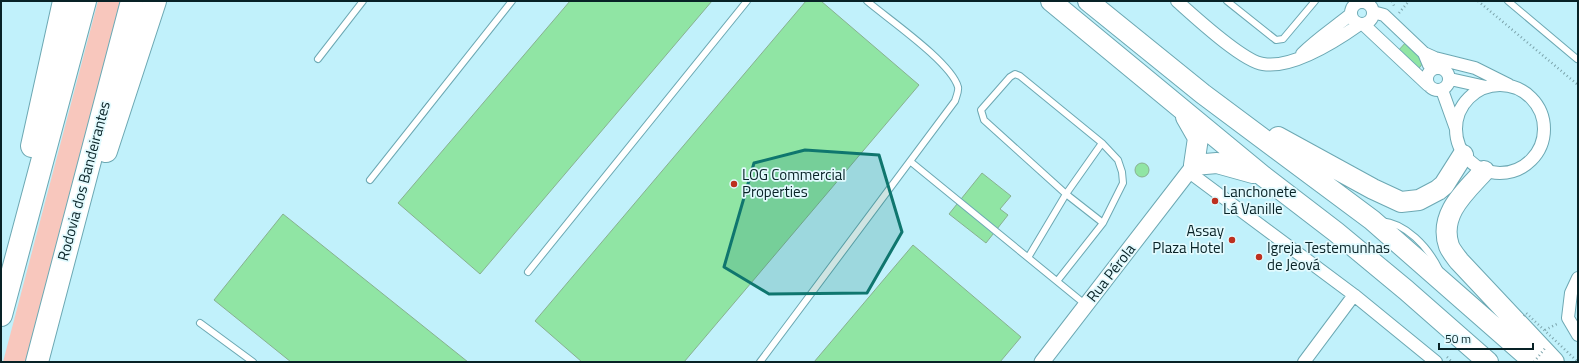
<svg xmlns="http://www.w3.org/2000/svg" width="1579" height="363" viewBox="0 0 1579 363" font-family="'Titillium Web',sans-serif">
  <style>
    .green { fill: #f8c7bd }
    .building { fill: #90e5a4; stroke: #88b190 }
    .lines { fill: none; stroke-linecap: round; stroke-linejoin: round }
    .service-casing { stroke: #6ca8b3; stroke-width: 8 }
    .minor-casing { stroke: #6ca8b3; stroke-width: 14 }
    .tertiary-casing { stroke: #6ca8b3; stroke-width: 17 }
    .trunk-casing { stroke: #6ca8b3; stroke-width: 22 }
    .motorway-casing { stroke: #6ca8b3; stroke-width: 24 }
    .path { stroke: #7ba3ab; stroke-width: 2.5; stroke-dasharray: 1 3; stroke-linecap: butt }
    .service { stroke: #fff; stroke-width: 6 }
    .minor { stroke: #fff; stroke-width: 12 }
    .tertiary { stroke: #fff; stroke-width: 15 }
    .trunk { stroke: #fff; stroke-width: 20 }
    .motorway { stroke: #fff; stroke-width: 22 }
    .path-bridge { stroke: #7ba3ab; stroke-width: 2.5; stroke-dasharray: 1 3; stroke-linecap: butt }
    .marked { fill: #0f766e; fill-opacity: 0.2; stroke: #0f766e; stroke-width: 3; stroke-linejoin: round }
    .poi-dot { fill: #bd301f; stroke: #e2fafe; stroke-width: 1.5 }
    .labels { text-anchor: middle; stroke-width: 3.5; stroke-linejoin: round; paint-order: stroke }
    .poi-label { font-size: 15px; fill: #082226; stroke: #e2fafe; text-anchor: start }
    .street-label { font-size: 15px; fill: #082226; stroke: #e2fafe }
  </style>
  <rect width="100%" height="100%" fill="#c1f1fb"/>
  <path class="green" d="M 98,1 L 120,1 L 26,362 L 3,362 Z"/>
  <path class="building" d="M 570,1 L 712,1 L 480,274 L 398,203 Z
    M 806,1 L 821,1 L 919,85 L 684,362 L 582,362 L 535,321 Z
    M 1408,40 L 1428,56 L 1417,71 L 1396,53 Z
    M1135 170a7 7 0 1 1 14 0a7 7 0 1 1-14 0Z
    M 982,173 L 1011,196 L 1000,209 L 1008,215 L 986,243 L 949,214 Z
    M 283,214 L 468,362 L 291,362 L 214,300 Z
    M 913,245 L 1021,337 L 1000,362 L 814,362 Z"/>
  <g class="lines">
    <defs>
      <path id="service" d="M 1227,1 L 1276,40 L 1283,39 L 1315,1
        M 1508,1 L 1577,59
        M 318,59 L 363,1
        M 911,162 L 1086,305
        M 370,180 L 512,1
        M 1381,221 C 1406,223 1428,247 1439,269
        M 1029,256 L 1066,194 L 1102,143
        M 528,272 L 747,1
        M 1058,280 L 1103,223 L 1123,183 L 1122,172 L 1118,160 L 1102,143 L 1020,76 L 1015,74 L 1010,77 L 981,110 L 984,120 L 1066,194 L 1103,223
        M 200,323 L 253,362
        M 760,362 L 955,101 C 956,97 959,91 958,87 C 951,62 888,19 867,1"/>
      <path id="minor" d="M 1177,1 C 1194,16 1242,61 1263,64 C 1293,69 1336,41 1360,24
        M1351 13a11 11 0 1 1 22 0a11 11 0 1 1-22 0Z
        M 1373,12 L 1384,15 L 1424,53 L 1429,65 L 1438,67
        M 1363,24 L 1428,85
        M 1424,53 L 1435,58 L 1475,68 L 1509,85
        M 1302,54 C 1317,39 1334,28 1350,15
        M1427 79a11 11 0 1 1 22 0a11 11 0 1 1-22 0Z
        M 1450,79 L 1486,87
        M1456 129a44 44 0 1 1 88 0a44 44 0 1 1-88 0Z
        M 1442,90 L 1456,129
        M 1189,172 L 1354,295 L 1436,362
        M 1578,278 L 1571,293 L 1568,318 L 1578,335
        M 1304,362 L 1354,295"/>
      <path id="tertiary" d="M 1042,362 L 1194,165"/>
      <path id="trunk" d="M 1051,1 L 1263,176 L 1336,232 L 1406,290 L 1488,362
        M 1088,1 L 1203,94 L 1372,220 L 1534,362
        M 1186,117 L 1198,138 L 1194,165 L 1217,163 L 1253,173
        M 1278,137 L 1373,189 L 1401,202 L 1419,200 L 1438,190 L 1444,185 L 1463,155
        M 1484,171 C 1466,191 1438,214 1449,246 C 1451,251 1456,257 1459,261 L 1554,362"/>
      <path id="motorway" d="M 32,146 L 64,1
        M 106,151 L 155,1
        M 1,315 L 85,1
        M 37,362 L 132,1"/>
    </defs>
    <use href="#service" class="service-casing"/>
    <use href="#minor" class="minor-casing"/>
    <use href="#tertiary" class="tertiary-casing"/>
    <use href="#trunk" class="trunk-casing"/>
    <use href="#motorway" class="motorway-casing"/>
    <path class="path" d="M 1392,1 L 1395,8
      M 1478,1 L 1578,85
      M 1399,13 L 1409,1
      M 1545,330 L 1559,323
      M 1447,357 L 1452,362"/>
    <use href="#service" class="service"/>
    <use href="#minor" class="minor"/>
    <use href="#tertiary" class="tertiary"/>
    <use href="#trunk" class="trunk"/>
    <use href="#motorway" class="motorway"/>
    <path class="path-bridge" d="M 1524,316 L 1526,313 L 1578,362
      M 1534,362 L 1546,347"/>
  </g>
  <path class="marked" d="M 805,150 L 879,155 L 902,232 L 867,293 L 769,294 L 724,267 L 754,163 Z"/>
  <g class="poi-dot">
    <circle cx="734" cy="184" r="4"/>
    <circle cx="1215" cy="201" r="4"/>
    <circle cx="1232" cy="240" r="4"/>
    <circle cx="1259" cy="257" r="4"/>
  </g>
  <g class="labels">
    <g class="poi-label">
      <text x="742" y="180">LOG Commercial<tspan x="742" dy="17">Properties</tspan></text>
      <text x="1223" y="197">Lanchonete<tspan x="1223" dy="17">Lá Vanille</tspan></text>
      <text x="1224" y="236" text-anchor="end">Assay<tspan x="1224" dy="17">Plaza Hotel</tspan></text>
      <text x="1267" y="253">Igreja Testemunhas<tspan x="1267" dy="17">de Jeová</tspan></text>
    </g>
    <g class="street-label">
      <text transform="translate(84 181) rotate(-75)" y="5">Rodovia dos Bandeirantes</text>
      <text transform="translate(1111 273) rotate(-52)" y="5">Rua Pérola</text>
    </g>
  </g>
  <rect width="1579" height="363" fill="none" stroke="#082226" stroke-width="4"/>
  <path d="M1439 343v6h94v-6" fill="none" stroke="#082226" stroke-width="2"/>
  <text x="1445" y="343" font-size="12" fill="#082226" stroke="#e2fafe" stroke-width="3" paint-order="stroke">50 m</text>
</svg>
